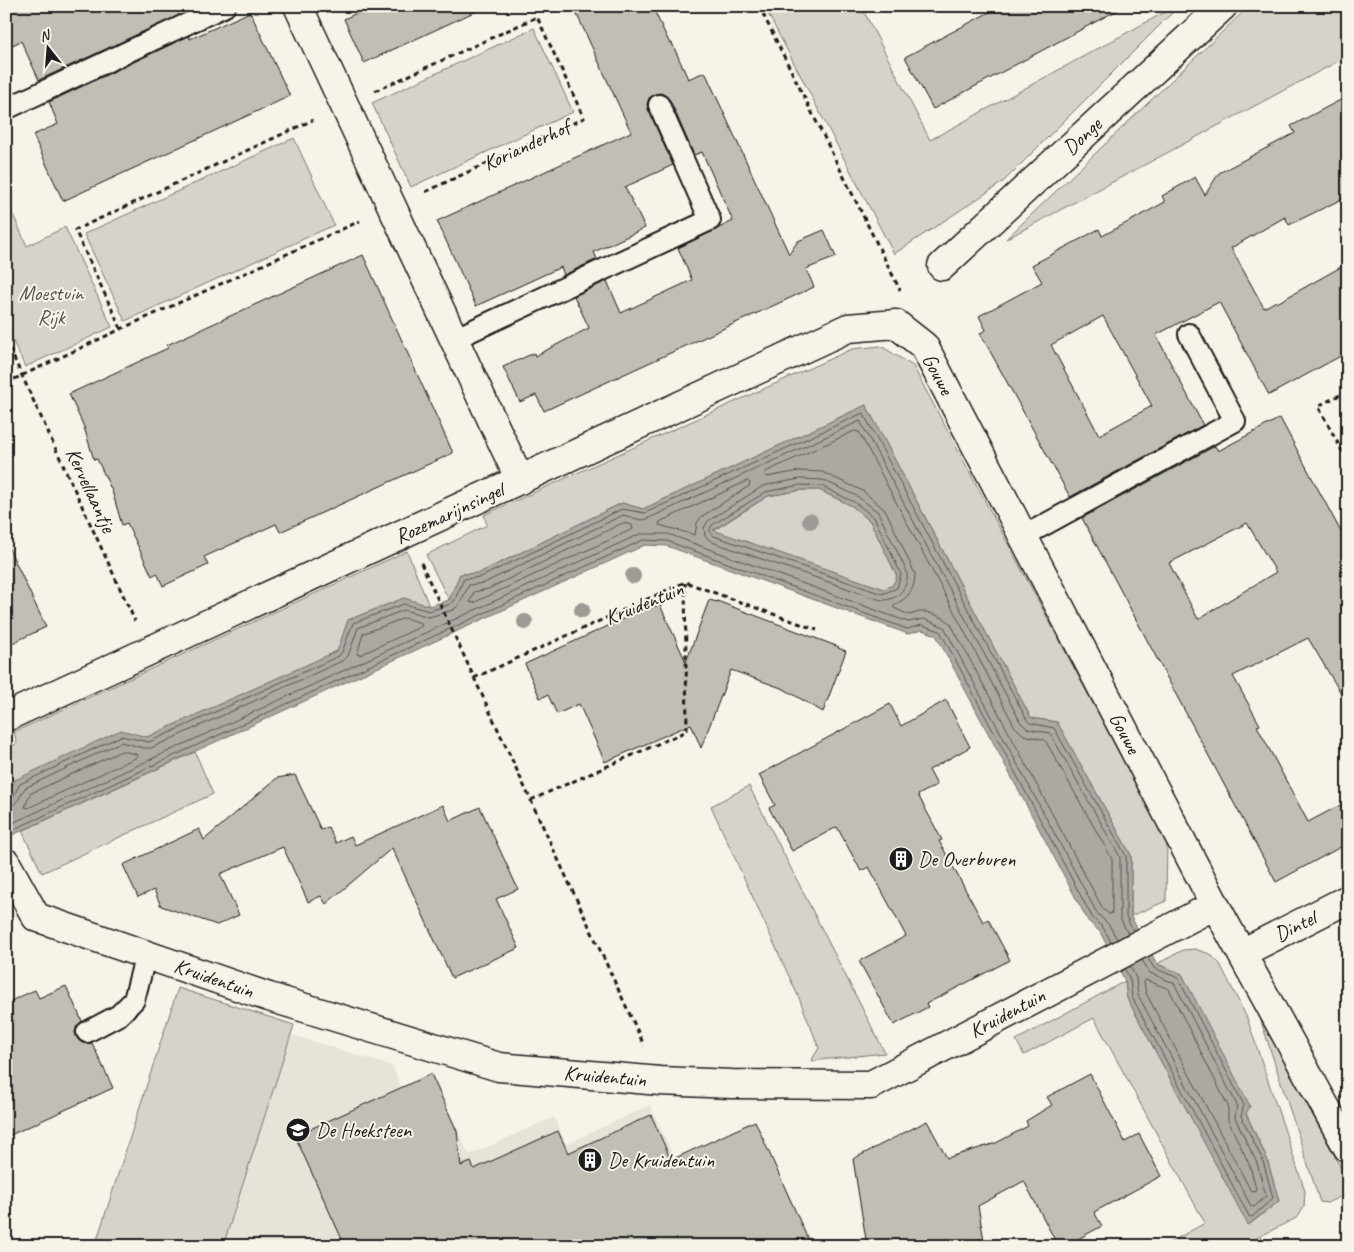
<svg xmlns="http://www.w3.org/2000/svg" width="1354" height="1252" viewBox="0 0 1354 1252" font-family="Caveat,sans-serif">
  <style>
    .built { fill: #e6e3d9 }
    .green { fill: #d7d3cb; stroke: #7a7874 }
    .water { fill: #aca9a2; stroke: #72716c; fill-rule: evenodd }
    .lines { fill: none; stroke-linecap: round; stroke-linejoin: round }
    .shore { stroke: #565452; stroke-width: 1 }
    .building { fill: #c0beb5; stroke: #1c1c1c; fill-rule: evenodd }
    .lane-casing { stroke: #1c1c1c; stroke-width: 24 }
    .street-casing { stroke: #1c1c1c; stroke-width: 31 }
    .path { stroke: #1c1c1c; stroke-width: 3; stroke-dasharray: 5 4; stroke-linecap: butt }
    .lane { stroke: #f7f3e8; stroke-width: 20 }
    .street { stroke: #f7f3e8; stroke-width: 28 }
    .tree { fill: #9d9b95 }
    .labels { text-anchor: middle; stroke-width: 4; stroke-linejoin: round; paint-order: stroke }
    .street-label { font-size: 21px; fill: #1c1c1c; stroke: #f7f3e8 }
    .park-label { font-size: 21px; fill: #545351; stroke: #f7f3e8 }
    .poi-label { font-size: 21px; fill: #1c1c1c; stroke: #f7f3e8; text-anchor: start }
  </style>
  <rect width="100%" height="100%" fill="#f7f3e8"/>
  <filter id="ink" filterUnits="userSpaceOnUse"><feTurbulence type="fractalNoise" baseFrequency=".02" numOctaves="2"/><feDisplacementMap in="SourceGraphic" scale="10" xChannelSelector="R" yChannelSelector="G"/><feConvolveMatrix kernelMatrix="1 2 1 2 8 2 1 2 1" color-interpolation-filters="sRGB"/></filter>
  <g filter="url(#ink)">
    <path class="built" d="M 178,999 L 392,1066 L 401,1087 L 432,1074 L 469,1155 L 554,1117 L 566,1144 L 650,1105 L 676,1162 L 705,1246 L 140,1246 Z"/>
    <path class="green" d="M 764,6 L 861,6 L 930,140 L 1176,6 L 1179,6 L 1003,182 L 894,254 Z
      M 1259,6 L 1348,6 L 1348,56 L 1006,239 L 1244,11 Z
      M 534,28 L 573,112 L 411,187 L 372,103 Z
      M 294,138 L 334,225 L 125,321 L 84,234 Z
      M 6,199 L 27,246 L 65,227 L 112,327 L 25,367 L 6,326 Z
      M 881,346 L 913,366 L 1167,842 L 1166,901 L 1131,916 L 1131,855 L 1057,722 L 1031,718 L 866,405 L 643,509 L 622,503 L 479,573 L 460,574 L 449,600 L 426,555 L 487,525 L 484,515 L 852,349 Z
      M 802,490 L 819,490 L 852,506 L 870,521 L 897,576 L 893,585 L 884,589 L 713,531 L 768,496 Z
      M 407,551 L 429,606 L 404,598 L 348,620 L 338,651 L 147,737 L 8,798 L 6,751 L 17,743 L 14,732 Z
      M 195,752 L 213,794 L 42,873 L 22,831 Z
      M 749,786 L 885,1053 L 811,1061 L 819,1048 L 799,998 L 711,806 Z
      M 1195,949 L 1210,954 L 1220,964 L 1247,1018 L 1305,1191 L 1304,1207 L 1298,1217 L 1241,1246 L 1163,1246 L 1205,1223 L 1094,1018 L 1024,1055 L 1016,1040 L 1125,981 L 1127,998 L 1249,1225 L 1279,1201 L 1267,1159 L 1182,974 L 1157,964 L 1183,950 Z
      M 178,988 L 294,1025 L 223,1246 L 95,1246 Z
      M 1259,1015 L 1347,1179 L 1348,1193 L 1327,1203 L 1320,1202 Z"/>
    <path class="water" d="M 866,405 L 1031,718 L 1057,722 L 1131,855 L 1131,917 L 1157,964 L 1182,974 L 1250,1106 L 1246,1114 L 1267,1159 L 1279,1201 L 1248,1225 L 1127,998 L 1125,981 L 1100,932 L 1088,921 L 936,635 L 922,630 L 908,634 L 667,546 L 645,545 L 6,838 L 6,798 L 15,780 L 121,730 L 147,737 L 337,651 L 348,620 L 404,598 L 429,606 L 449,600 L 460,574 L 479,573 L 622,503 L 643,509 ZM 802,490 L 819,490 L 852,506 L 870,521 L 897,576 L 893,585 L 884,589 L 713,530 L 768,496 Z"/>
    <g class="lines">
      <path class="shore" d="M 855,431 L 859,432 L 1015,727 L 1024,735 L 1045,740 L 1112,859 L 1112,912 L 1111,914 L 1109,914 L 1103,909 L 951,624 L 944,618 L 927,612 L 919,612 L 909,615 L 894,608 L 894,605 C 908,599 915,589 915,574 L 886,511 L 863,491 L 822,472 L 799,471 L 767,477 L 765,476 L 766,472 Z
        M 800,479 L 823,480 L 857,496 L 878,512 L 907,572 C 909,588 897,601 881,600 L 712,542 L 705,536 L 704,528 L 708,521 L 763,486 Z
        M 748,481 L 750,483 L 749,486 L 701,517 L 697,523 L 695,535 L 659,525 L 660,522 Z
        M 801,485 L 821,486 L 854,502 L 874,517 L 901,574 L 897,588 L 882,594 L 714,536 L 710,533 L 710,529 L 712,525 L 766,492 Z
        M 623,523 L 632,525 L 633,529 L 473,603 L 470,602 L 474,592 L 488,589 Z
        M 405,618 L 421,623 L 422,626 L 360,655 L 357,654 L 363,634 Z
        M 122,751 L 136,754 L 137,757 L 28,808 L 25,807 L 30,794 Z
        M 6,801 L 12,799 L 20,784 L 121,736 L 149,742 L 339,656 L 342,652 L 353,623 L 404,604 L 429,611 L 451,604 L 454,601 L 464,579 L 481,577 L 622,509 L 645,513 L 863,413 L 1027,720 L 1030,723 L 1054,728 L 1126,856 L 1126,916 L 1133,931
        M 6,807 C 18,806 19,797 25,788 L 121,742 L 144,748 L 151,748 L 342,661 L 348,656 L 358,628 L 404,610 L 429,617 L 453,610 L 459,605 L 469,585 L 484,583 L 623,515 L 641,520 L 647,519 L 860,421 L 1021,723 L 1028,729 L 1050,733 L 1120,857 L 1120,918 L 1128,934
        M 6,826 L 640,534 L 668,534 L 908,622 L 924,619 L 944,627 L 1097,913 L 1109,925 L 1117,939
        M 6,833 L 643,540 L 667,541 L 907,629 L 922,625 L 940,631 L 1092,917 L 1104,929 L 1111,942
        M 1130,966 L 1136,978 L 1138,995 L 1251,1206 L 1254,1207 L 1266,1196 L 1257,1163 L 1235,1118 L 1237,1105 L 1174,983 L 1150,973 L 1142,960
        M 1125,969 L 1130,980 L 1132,997 L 1249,1216 L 1252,1217 L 1273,1198 L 1263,1161 L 1241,1116 L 1244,1105 L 1178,978 L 1154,968 L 1147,957
        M 1146,980 L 1169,989 L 1228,1106 L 1228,1120 L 1250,1166 L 1256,1189 L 1255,1192 L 1251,1191 L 1146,993 L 1144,983 Z"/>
    </g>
    <path class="building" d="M 6,6 L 175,6 L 179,15 L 39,80 L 21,41 L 6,48 Z
      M 372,6 L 487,6 L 364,63 L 344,19 Z
      M 573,6 L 652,6 L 670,44 L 672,43 L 688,79 L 705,72 L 789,254 L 798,241 L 824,230 L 836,257 L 806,269 L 814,287 L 544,411 L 536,395 L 520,402 L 503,367 L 534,353 L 535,356 L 589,328 L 574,296 L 607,281 L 621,313 L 692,280 L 678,248 L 733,221 L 702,152 L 694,155 L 670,100 L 666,96 L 661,93 L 655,94 L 649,98 L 647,104 L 648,109 L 673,165 L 625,187 L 645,228 L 594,252 L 597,259 L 564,275 L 561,267 L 476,306 L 437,221 L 631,132 Z
      M 1001,6 L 1125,6 L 933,109 L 905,57 Z
      M 250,12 L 290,96 L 63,201 L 33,135 L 58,124 L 49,102 L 189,36 L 190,39 Z
      M 1348,96 L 1348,196 L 1289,225 L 1285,217 L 1231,248 L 1264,308 L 1276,301 L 1277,303 L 1348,263 L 1348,352 L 1269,395 L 1219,302 L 1156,335 L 1203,425 L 1070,497 L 980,333 L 986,330 L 979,316 L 1042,282 L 1032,265 L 1099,229 L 1102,236 L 1134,219 L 1165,202 L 1162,196 L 1195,177 L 1205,195 L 1219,173 L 1295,133 L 1291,126 ZM 1103,316 L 1152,406 L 1099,435 L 1051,345 Z
      M 363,255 L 453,453 L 280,532 L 276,524 L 204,557 L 208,565 L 163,586 L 157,573 L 152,576 L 127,523 L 122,525 L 112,491 L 97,459 L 94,460 L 84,427 L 69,394 L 168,348 L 167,345 Z
      M 1280,418 L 1348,545 L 1348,705 L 1308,638 L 1233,676 L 1260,725 L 1257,726 L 1308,822 L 1348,801 L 1348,843 L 1276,882 L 1082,518 L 1215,446 L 1218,451 ZM 1247,523 L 1276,572 L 1198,619 L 1169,563 Z
      M 6,542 L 46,627 L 6,646 Z
      M 709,600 L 717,602 L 717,601 L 839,647 L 838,648 L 846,651 L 823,712 L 784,689 L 731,670 L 701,748 L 691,724 L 605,762 L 579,704 L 557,714 L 548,695 L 540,698 L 525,664 L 645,609 L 660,605 L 686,662 Z
      M 946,700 L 970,747 L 929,770 L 937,785 L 918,795 L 942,840 L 939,841 L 983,922 L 988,919 L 1010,960 L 926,1004 L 928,1007 L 894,1025 L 859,961 L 906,936 L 869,867 L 861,871 L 837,827 L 792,851 L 769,808 L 775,805 L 759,775 L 890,704 L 901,726 Z
      M 295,775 L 321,830 L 328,827 L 336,843 L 351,836 L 355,845 L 443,805 L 450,821 L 480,807 L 518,889 L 496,899 L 519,948 L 452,978 L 392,848 L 326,904 L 321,896 L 308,902 L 283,847 L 220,874 L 239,915 L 217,925 L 161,906 L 154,890 L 138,897 L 123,865 L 199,829 L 204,840 L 277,778 Z
      M 66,986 L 82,1021 L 77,1026 L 75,1032 L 76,1037 L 81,1042 L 87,1044 L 92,1043 L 113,1088 L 6,1137 L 6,1003 L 35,990 L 39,998 Z
      M 431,1074 L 457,1131 L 461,1166 L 471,1162 L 474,1169 L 558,1131 L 568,1153 L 651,1115 L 671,1160 L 755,1121 L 811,1246 L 345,1246 L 295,1136 Z
      M 1090,1074 L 1125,1142 L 1139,1134 L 1161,1176 L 1094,1212 L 1102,1226 L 1065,1246 L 1058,1246 L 1024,1181 L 978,1206 L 985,1246 L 867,1246 L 853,1159 L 927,1121 L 947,1158 L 996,1143 L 1028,1126 L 1026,1121 L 1052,1105 L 1047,1097 Z"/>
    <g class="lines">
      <defs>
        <path id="lane" d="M 6,109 L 225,6
          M 454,339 L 710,220 L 659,105
          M 1022,537 L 1235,421 L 1189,334
          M 87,1032 L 119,1015 L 134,1000 L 146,954"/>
        <path id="street" d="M 298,6 L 520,480
          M 942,266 L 1223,6
          M 6,717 L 848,328 L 896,324 L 924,346 L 1215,905 L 1348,1148
          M 6,863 L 36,917 L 269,997 L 499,1067 L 660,1081 L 732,1084 L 871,1085 L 1215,905
          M 1242,953 L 1348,899"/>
      </defs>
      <use href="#lane" class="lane-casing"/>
      <use href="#street" class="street-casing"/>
      <path class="path" d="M 759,6 L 900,290
        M 375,91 L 537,17 L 584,118 L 423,193
        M 121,329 L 75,230 L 313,120
        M 6,341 L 135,621
        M 6,383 L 121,329 L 360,221
        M 1348,391 L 1318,406 L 1348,462
        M 421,563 L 644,1045
        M 474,678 L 685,582 L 817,630
        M 531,800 L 687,731 L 685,583
        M 6,1241 L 21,1246"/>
      <use href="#lane" class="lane"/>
      <use href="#street" class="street"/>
    </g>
    <g class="tree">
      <circle cx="810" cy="521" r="8"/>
      <circle cx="633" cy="576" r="8"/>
      <circle cx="582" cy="610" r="8"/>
      <circle cx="525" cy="622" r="8"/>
    </g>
  </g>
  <defs>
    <symbol id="building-disc" viewBox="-11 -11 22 22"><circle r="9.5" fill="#1c1c1c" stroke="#f7f3e8"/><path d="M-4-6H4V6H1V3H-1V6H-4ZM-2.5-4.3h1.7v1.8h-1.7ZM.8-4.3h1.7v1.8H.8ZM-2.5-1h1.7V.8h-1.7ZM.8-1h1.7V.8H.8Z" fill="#fff"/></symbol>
    <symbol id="school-disc" viewBox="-11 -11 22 22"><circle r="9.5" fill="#1c1c1c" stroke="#f7f3e8"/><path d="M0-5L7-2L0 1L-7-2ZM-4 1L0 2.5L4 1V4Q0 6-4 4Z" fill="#fff"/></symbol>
  </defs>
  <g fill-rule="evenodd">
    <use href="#building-disc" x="887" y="845" width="28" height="28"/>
    <use href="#school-disc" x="284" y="1116" width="28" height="28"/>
    <use href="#building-disc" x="576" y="1146" width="28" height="28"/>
  </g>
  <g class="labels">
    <g class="street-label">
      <text transform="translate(1082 136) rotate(-43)" y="7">Donge</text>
      <text transform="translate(526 145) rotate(-25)" y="7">Korianderhof</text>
      <text transform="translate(938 374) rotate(62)" y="7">Gouwe</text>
      <text transform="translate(91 490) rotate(65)" y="7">Kervellaantje</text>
      <text transform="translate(449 513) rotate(-25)" y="7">Rozemarijnsingel</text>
      <text transform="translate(644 603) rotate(-22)" y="7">Kruidentuin</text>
      <text transform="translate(1125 733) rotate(62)" y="7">Gouwe</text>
      <text transform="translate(1295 926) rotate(-27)" y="7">Dintel</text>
      <text transform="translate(214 978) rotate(19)" y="7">Kruidentuin</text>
      <text transform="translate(1007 1013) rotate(-28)" y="7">Kruidentuin</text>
      <text transform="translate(605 1076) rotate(5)" y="7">Kruidentuin</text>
    </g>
    <g class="park-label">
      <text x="51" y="300">Moestuin<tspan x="51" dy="24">Rijk</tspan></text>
    </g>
    <g class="poi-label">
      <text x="918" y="866">De Overburen</text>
      <text x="316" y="1137">De Hoeksteen</text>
      <text x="608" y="1167">De Kruidentuin</text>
    </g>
  </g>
  <rect width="1354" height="1252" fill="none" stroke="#f7f3e8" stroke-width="25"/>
  <rect x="12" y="12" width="1329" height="1227" fill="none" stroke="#1c1c1c" stroke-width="2" filter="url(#ink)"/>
  <g transform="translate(48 48) rotate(343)" stroke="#f7f3e8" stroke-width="4" paint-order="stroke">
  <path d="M0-4L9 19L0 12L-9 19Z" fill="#1c1c1c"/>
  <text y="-8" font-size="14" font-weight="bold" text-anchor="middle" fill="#1c1c1c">N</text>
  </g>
</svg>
